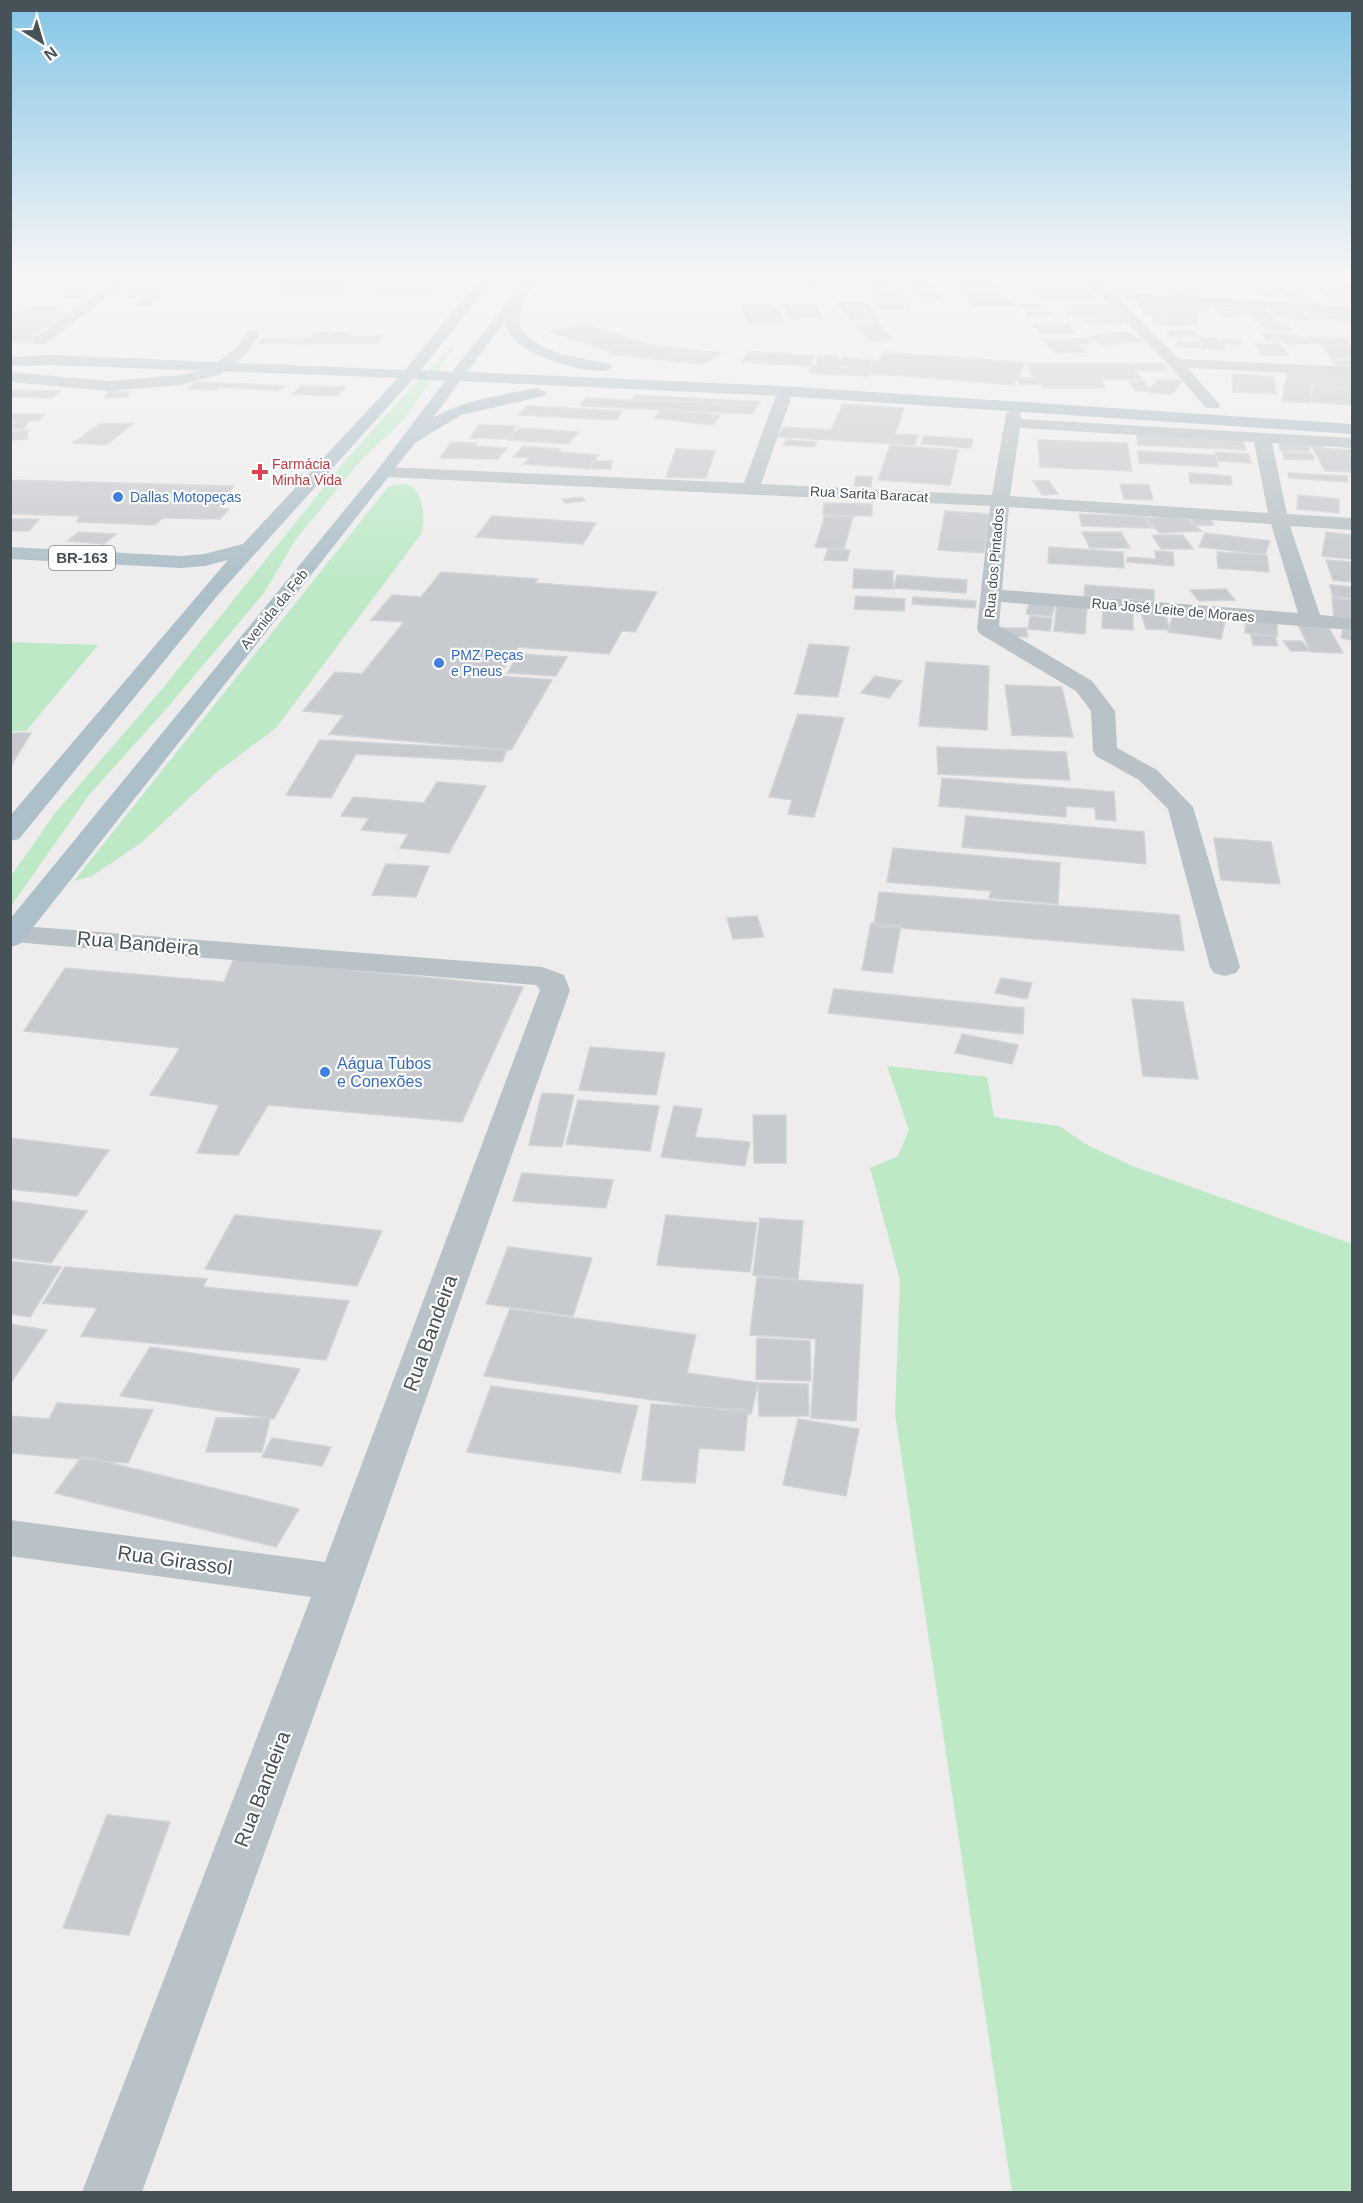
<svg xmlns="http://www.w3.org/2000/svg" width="1363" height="2203" viewBox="0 0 1363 2203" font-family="Helvetica,sans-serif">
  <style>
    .green { fill: #bde9c7 }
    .building { fill: #c7cace; stroke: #d0d3d7; stroke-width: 1.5 }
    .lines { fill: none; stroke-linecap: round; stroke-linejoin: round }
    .service { fill: #b8c2c7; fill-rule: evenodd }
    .minor { fill: #b8c2c7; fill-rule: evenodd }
    .primary { fill: #adbfc9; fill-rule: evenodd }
    .health-dot { fill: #e0444e; stroke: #fff; stroke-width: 2 }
    .shop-dot { fill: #3f7fe0; stroke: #fff; stroke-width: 2 }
    .labels { text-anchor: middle; stroke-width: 4.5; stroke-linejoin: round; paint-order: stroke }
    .far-health-label { font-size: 14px; fill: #be3a42; stroke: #fff; text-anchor: start }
    .far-street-label { font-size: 14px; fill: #465257; stroke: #fff }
    .far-shop-label { font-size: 14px; fill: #366cbe; stroke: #fff; text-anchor: start }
    .shield { fill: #fff; stroke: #7e8689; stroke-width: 1.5 }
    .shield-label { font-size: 15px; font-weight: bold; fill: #465257 }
    .shop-label { font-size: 16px; fill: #366cbe; stroke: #fff; text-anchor: start }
    .near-street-label { font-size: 20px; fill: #465257; stroke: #fff }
  </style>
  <rect width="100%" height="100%" fill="#eeecec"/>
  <path class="green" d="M 451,348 L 453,349 L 402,422 L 362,459 L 296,539 L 264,593 L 167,708 L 89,795 L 11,906 L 11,876 L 56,812 L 162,689 L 344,462 L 404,395 Z
    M 402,484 C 424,484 425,517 422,533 L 276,728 L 216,773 L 141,843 L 92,876 L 74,881 L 388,487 Z
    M 11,642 L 98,645 L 26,731 L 11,731 Z
    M 887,1066 L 987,1077 L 994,1117 L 1059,1126 L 1089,1146 L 1135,1167 L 1352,1244 L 1352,2192 L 1012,2192 L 895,1414 L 900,1280 L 870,1168 L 898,1156 L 909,1130 Z"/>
  <path class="building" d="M 62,278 L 113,278 L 111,280 L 59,281 Z
    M 284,278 L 427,278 L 424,283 L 352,282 L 345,292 L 272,291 Z
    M 867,278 L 892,278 L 906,300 L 881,301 Z
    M 907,278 L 929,278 L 941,298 L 925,300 L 917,295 Z
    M 951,278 L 987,278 L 1014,305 L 973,306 L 967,299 L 970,299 Z
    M 1124,278 L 1154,280 L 1152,285 L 1123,283 Z
    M 1244,278 L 1265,278 L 1264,282 L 1243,281 Z
    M 242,279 L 281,280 L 278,283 L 239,282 Z
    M 1170,279 L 1182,279 L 1193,287 L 1180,287 Z
    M 1048,280 L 1090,282 L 1091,288 L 1048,286 Z
    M 54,282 L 66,282 L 58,290 L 45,290 Z
    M 75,282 L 104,283 L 94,289 L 65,288 Z
    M 1286,282 L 1297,287 L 1278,288 L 1267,283 Z
    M 418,283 L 442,284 L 437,288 L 413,287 Z
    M 1263,286 L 1279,295 L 1262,296 L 1246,287 Z
    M 1307,286 L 1334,287 L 1338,291 L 1311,291 Z
    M 1028,287 L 1078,288 L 1080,292 L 1029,291 Z
    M 379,288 L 436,288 L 431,295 L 374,294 Z
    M 1173,288 L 1196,289 L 1195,296 L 1172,295 Z
    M 1277,288 L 1297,288 L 1315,302 L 1295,302 Z
    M 71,291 L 86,292 L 77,298 L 62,297 Z
    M 1035,291 L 1093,293 L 1093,296 L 1035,294 Z
    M 162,292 L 160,297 L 125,298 L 128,293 Z
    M 1322,293 L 1352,293 L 1352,300 L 1328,299 Z
    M 1040,295 L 1093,296 L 1094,301 L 1041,300 Z
    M 146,298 L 159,299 L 149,305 L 136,304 Z
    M 1140,300 L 1170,302 L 1167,310 L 1137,307 Z
    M 865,302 L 880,319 L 851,320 L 837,303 Z
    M 1176,302 L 1204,302 L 1211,311 L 1172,311 L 1168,306 L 1179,306 Z
    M 877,303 L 907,303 L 911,309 L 880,309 Z
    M 764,304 L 775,306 L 785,323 L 749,324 L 740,306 Z
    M 784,304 L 816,304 L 823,318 L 790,319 Z
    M 1043,304 L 1046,308 L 1023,308 L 1020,305 Z
    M 1070,305 L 1110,305 L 1118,316 L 1068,316 L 1066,312 L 1074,312 Z
    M 31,306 L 59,306 L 55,311 L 27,312 Z
    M 1234,308 L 1249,314 L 1229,317 L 1214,311 Z
    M 1244,308 L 1264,309 L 1275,321 L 1255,321 Z
    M 1142,310 L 1196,311 L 1198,316 L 1144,314 Z
    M 1270,310 L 1300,310 L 1311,321 L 1293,321 L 1288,316 L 1276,316 Z
    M 1024,311 L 1048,311 L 1053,316 L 1028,316 Z
    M 16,312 L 68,313 L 58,320 L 10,319 L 10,315 Z
    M 1336,312 L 1352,312 L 1352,322 L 1314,321 L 1311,314 L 1337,315 Z
    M 1153,316 L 1197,318 L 1198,326 L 1153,324 Z
    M 1120,318 L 1126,322 L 1088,324 L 1083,320 Z
    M 10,319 L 57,321 L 45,328 L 10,326 Z
    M 1258,322 L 1284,322 L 1292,331 L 1266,331 Z
    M 877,323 L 893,340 L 869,341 L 854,324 Z
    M 587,324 L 650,345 L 721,353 L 708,362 L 699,364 L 609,354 L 612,352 L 550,332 Z
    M 1034,325 L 1068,325 L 1075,334 L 1041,334 Z
    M 10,327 L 45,328 L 35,335 L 10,334 Z
    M 1167,331 L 1194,331 L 1198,336 L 1171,336 Z
    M 315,332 L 329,332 L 325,340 L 346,340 L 348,337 L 381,336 L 378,343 L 258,344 L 262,339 L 312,338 Z
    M 333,332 L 352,333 L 345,340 L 325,339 Z
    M 1126,332 L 1142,341 L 1102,345 L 1087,336 Z
    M 1261,333 L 1272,333 L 1279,342 L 1267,341 Z
    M 1297,334 L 1315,343 L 1289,345 L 1272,335 Z
    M 10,335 L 41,336 L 30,343 L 10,342 Z
    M 1199,337 L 1219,338 L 1218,343 L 1198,342 Z
    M 1308,337 L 1347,338 L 1352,346 L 1352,359 L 1331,359 L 1321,343 L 1312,343 Z
    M 1088,338 L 1094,344 L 1078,344 L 1086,352 L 1056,353 L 1042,340 Z
    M 1224,338 L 1243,340 L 1238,345 L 1219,342 Z
    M 1179,341 L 1201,342 L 1199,348 L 1176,346 Z
    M 1204,342 L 1226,344 L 1223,350 L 1201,348 Z
    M 1254,344 L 1281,345 L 1289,355 L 1262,355 Z
    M 749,351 L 816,356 L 809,366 L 741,362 Z
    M 885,352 L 981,359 L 1025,363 L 1014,385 L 868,373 Z
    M 817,356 L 837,356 L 838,365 L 817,365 Z
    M 844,357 L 877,361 L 869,368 L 836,365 Z
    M 1330,360 L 1352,360 L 1352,366 L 1335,365 Z
    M 1027,364 L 1130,364 L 1141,379 L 1100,379 L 1105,388 L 1044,388 L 1042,384 L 1020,385 L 1017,378 L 1034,378 Z
    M 1132,364 L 1163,364 L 1168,371 L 1137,371 Z
    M 813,365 L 871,369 L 868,376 L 809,373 Z
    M 1287,371 L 1352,376 L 1352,389 L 1311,385 L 1310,403 L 1282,401 Z
    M 1232,374 L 1274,377 L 1276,394 L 1233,392 Z
    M 1158,379 L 1182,381 L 1172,394 L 1148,392 Z
    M 1129,381 L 1144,381 L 1150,391 L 1135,391 Z
    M 195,382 L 223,383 L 216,390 L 188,389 Z
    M 226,383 L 285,386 L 278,391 L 219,387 Z
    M 301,386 L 346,387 L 338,396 L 293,394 Z
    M 1314,386 L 1352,390 L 1352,405 L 1311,402 Z
    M 10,390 L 60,391 L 52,398 L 10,397 Z
    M 108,392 L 130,392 L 127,397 L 105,398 Z
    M 635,395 L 760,402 L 758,405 L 633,399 Z
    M 586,398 L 757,406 L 753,414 L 580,406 Z
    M 843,404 L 904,408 L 895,434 L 918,435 L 915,445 L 778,437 L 783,427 L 831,430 Z
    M 526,406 L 622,411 L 616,420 L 519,415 Z
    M 662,410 L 721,415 L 712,425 L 654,418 Z
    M 10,414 L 45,414 L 39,420 L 30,421 L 23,429 L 10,429 L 16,421 L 10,421 Z
    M 101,423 L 133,424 L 106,445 L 73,443 Z
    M 478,425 L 516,426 L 509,439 L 470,438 Z
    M 520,428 L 579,432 L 568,444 L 508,440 Z
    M 28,430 L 27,439 L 10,440 L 10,432 Z
    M 1136,432 L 1242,437 L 1246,450 L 1138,445 Z
    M 924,436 L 973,439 L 971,448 L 921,444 Z
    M 1280,439 L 1324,443 L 1324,449 L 1309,447 L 1309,452 L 1279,450 Z
    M 786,440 L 817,442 L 814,447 L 783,445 Z
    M 1038,440 L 1127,443 L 1132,471 L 1040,467 Z
    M 451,442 L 477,443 L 476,446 L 507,448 L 498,459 L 440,458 Z
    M 890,445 L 958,450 L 950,485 L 878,480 Z
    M 523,446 L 561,449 L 558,452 L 599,455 L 588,469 L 524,464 L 529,458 L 513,457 Z
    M 1313,448 L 1352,450 L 1352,472 L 1325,471 Z
    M 676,449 L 715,451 L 706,478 L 666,477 Z
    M 1138,451 L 1216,455 L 1218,467 L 1139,463 Z
    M 1215,452 L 1249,454 L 1251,463 L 1217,461 Z
    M 1283,452 L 1312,454 L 1314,460 L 1284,459 Z
    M 592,461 L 612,461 L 611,469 L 591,469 Z
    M 1189,473 L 1231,476 L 1232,485 L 1190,483 Z
    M 1288,473 L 1347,476 L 1348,482 L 1289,478 Z
    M 856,476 L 872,477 L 871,487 L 854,486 Z
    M 10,480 L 234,486 L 218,508 L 229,509 L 220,519 L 163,518 L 155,525 L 77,522 L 79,516 L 10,514 Z
    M 1033,481 L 1049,481 L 1058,494 L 1042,495 Z
    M 1120,484 L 1149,485 L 1153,500 L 1124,499 Z
    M 1298,495 L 1339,499 L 1339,513 L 1297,509 Z
    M 582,497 L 585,501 L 565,503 L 562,499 Z
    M 824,503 L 872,504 L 872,516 L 823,515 Z
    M 945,511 L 989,514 L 984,553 L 938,550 Z
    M 1079,514 L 1147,516 L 1152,528 L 1082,526 Z
    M 1183,515 L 1202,531 L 1160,533 L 1144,518 Z
    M 492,516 L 596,523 L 583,544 L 476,537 Z
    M 825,516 L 853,517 L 844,549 L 815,547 Z
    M 10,519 L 39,519 L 29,531 L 10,531 Z
    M 1191,519 L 1210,519 L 1214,525 L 1194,525 Z
    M 79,532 L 116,534 L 104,544 L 67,541 Z
    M 1082,532 L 1121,532 L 1130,548 L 1090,548 Z
    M 1326,532 L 1352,535 L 1352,559 L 1322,556 Z
    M 1205,533 L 1270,541 L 1265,555 L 1199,547 Z
    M 1152,535 L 1183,535 L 1193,549 L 1161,549 Z
    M 1049,547 L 1123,552 L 1124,568 L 1048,563 Z
    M 828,549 L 850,550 L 847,561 L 824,560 Z
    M 1155,551 L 1173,552 L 1174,566 L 1127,562 L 1127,557 L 1156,559 Z
    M 1217,552 L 1267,555 L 1269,572 L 1218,568 Z
    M 1326,560 L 1352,562 L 1352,582 L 1333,580 Z
    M 854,569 L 893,571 L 893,589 L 853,588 Z
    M 441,572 L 538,579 L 535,583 L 657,592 L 635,632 L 622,631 L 609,654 L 518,647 L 499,676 L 552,680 L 511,750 L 329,734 L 344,715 L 303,711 L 335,672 L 362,674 L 404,622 L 371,620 L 392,595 L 421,597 Z
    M 897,575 L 967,580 L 966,593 L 894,588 Z
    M 1085,585 L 1154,590 L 1154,601 L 1084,596 Z
    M 1330,585 L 1352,587 L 1352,598 L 1333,597 Z
    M 1226,589 L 1235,600 L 1199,601 L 1190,590 Z
    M 856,596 L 905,599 L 904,611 L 854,609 Z
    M 913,597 L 976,601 L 975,608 L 912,604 Z
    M 1332,598 L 1352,600 L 1352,618 L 1334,617 Z
    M 1030,600 L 1055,603 L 1052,616 L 1026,614 Z
    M 1057,602 L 1087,605 L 1085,634 L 1054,631 Z
    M 1103,608 L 1133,611 L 1133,630 L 1102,628 Z
    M 1140,609 L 1164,610 L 1170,630 L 1146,629 Z
    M 1174,611 L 1226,618 L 1221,639 L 1168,632 Z
    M 1030,616 L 1052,618 L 1050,631 L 1028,629 Z
    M 1246,620 L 1277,623 L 1277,636 L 1245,633 Z
    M 1297,622 L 1326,623 L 1343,653 L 1311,652 Z
    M 1000,628 L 1026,628 L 1028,637 L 1001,636 Z
    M 1343,629 L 1352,630 L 1352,640 L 1341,638 Z
    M 1251,635 L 1275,636 L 1278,646 L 1253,645 Z
    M 1283,641 L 1302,641 L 1310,651 L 1291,651 Z
    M 809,644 L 849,647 L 838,697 L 795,694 Z
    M 519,654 L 567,657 L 556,676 L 507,673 Z
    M 926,662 L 989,666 L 987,730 L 919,726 Z
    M 875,676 L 902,681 L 889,698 L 861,693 Z
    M 1005,685 L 1062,687 L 1073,737 L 1012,735 Z
    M 798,714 L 844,718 L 814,817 L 788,814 L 792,800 L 769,797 Z
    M 10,733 L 31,733 L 10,767 Z
    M 320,740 L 507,750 L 502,762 L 356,754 L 331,798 L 286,795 Z
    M 937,747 L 1066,752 L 1070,780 L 938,774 Z
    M 942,778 L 1114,792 L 1116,821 L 1096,819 L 1095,808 L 1066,806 L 1066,817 L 939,806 Z
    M 437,782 L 486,786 L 449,853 L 400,848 L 408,834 L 361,830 L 369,818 L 341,816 L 353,797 L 424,803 Z
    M 966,816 L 1144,832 L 1146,864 L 962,847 Z
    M 1214,838 L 1271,842 L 1280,884 L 1221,880 Z
    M 893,848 L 1060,863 L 1058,904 L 989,898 L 991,891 L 887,882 Z
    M 386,864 L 429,866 L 416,897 L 372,895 Z
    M 879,892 L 1179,915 L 1184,951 L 874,926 Z
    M 757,916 L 764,937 L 733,939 L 727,918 Z
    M 871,923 L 901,926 L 892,973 L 862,970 Z
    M 234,958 L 523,987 L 462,1122 L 268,1105 L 238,1155 L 197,1153 L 219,1105 L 150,1095 L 180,1048 L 24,1031 L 65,968 L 224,982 Z
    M 1001,978 L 1032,983 L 1027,999 L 995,993 Z
    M 834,989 L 1024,1008 L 1023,1034 L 828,1013 Z
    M 1132,999 L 1183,1002 L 1198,1079 L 1143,1076 Z
    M 962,1034 L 1018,1045 L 1012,1064 L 955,1053 Z
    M 590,1047 L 665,1053 L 656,1095 L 579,1090 Z
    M 542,1093 L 574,1095 L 562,1147 L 529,1145 Z
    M 578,1100 L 659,1106 L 650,1151 L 566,1144 Z
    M 674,1106 L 702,1109 L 695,1137 L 750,1142 L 745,1166 L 661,1157 Z
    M 753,1115 L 786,1115 L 786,1163 L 754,1163 Z
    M 10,1138 L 109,1150 L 77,1196 L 10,1189 Z
    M 522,1173 L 613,1180 L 606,1208 L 513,1201 Z
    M 10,1201 L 87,1211 L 51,1263 L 10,1258 Z
    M 235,1215 L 382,1231 L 357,1286 L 205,1269 Z
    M 666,1215 L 757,1223 L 750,1272 L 657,1265 Z
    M 760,1218 L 803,1221 L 798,1279 L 753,1275 Z
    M 508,1247 L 592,1258 L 573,1316 L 486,1304 Z
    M 10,1261 L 61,1267 L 30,1317 L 10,1314 Z
    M 65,1267 L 207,1279 L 203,1287 L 349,1301 L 326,1360 L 81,1336 L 97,1308 L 43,1303 Z
    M 757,1277 L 863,1285 L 856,1421 L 811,1418 L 816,1339 L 750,1335 Z
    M 510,1309 L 696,1335 L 687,1373 L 758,1383 L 751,1414 L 484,1376 Z
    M 10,1324 L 47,1330 L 12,1381 L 10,1381 Z
    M 757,1338 L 810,1341 L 811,1381 L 756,1379 Z
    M 150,1347 L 300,1369 L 274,1419 L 120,1396 Z
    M 758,1383 L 808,1384 L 809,1416 L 759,1416 Z
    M 491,1386 L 638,1406 L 620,1473 L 467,1452 Z
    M 57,1403 L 153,1410 L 128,1463 L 10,1453 L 10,1416 L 49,1419 Z
    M 651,1404 L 748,1410 L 744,1451 L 699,1448 L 695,1483 L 642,1480 Z
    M 216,1418 L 270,1418 L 262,1452 L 206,1452 Z
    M 798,1419 L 859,1429 L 846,1496 L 783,1485 Z
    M 272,1438 L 331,1447 L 322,1466 L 262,1457 Z
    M 82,1456 L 299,1509 L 276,1547 L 55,1493 Z
    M 107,1815 L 170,1822 L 129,1935 L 63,1928 Z"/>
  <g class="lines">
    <path class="service" d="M 813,278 L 821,278 L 811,292 L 805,292 L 804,290 Z"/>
    <path class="minor" d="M 118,278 L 133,278 L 45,344 L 35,344 L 33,341 L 35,338 Z
      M 1083,278 L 1097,278 L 1111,291 L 1352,307 L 1352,315 L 1120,300 L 1179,359 L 1352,367 L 1352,376 L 1188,368 L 1220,405 L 1218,408 L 1206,408 L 1170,366 Z
      M 1334,278 L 1348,278 L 1352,280 L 1352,290 L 1347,289 Z
      M 253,330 L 260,334 L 246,354 L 219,375 L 180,385 L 109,391 L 10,382 L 10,372 L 109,381 L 180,375 L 209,369 L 236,348 L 248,331 Z
      M 783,393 L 791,398 L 761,484 L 992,495 L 1006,414 L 1014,409 L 1020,411 L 1021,419 L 1352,438 L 1352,448 L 1272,443 L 1287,514 L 1352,518 L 1352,530 L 1290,526 L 1320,615 L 1352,618 L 1352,630 L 1001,602 L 999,626 L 1092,681 L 1115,711 L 1117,748 L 1157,770 L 1193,807 L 1240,967 L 1236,973 L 1225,976 L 1214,973 L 1210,967 L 1168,809 L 1139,780 L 1096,756 L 1093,751 L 1091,711 L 1076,691 L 980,634 L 977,629 L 990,506 L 385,477 L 379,476 L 376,472 L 379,468 L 385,467 L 744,483 L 775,398 ZM 1020,428 L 1254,442 L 1268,513 L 1010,496 ZM 1009,507 L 1271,524 L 1298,613 L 1002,590 Z
      M 10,925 L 542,967 L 564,975 L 570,990 L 340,1643 L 142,2192 L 82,2192 L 311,1597 L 10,1556 L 10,1520 L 325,1562 L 540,990 L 536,985 L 13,942 L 10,941 Z"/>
    <path class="primary" d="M 481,278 L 495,278 L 421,370 L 452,372 L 527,278 L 540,278 L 522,302 L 519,326 C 539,356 578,356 609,364 L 612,367 L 609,370 C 589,375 540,359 523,347 C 515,342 510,334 505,326 L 505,322 L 467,372 L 782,386 L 1352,424 L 1352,434 L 782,396 L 460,381 L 433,418 C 465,399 502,395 538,388 L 546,393 L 544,396 L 461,415 L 415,443 L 20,944 L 10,947 L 10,919 L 379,468 L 445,381 L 413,379 L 217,596 L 19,839 L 10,841 L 10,816 L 228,560 L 205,566 L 181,568 L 10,559 L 10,547 L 181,556 L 204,554 L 243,544 L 398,378 L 52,365 L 10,366 L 10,357 L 52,355 L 405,370 Z"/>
  </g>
  <linearGradient id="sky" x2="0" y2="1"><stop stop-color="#84c5e6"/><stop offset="0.47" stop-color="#f7f6f6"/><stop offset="1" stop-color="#f7f6f6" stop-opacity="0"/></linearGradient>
  <rect width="1363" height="586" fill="url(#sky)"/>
  <path class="health-dot" d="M257 463h6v6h6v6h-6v6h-6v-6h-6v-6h6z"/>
  <g class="shop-dot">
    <circle cx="118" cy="497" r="6"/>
    <circle cx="439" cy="663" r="6"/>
    <circle cx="325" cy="1072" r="6"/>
  </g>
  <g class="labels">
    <g class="far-health-label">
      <text x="272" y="469">Farmácia<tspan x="272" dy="16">Minha Vida</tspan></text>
    </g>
    <g class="far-street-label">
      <text transform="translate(869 494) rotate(3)" y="5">Rua Sarita Baracat</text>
      <text transform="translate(994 563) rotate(-85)" y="5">Rua dos Pintados</text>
      <text transform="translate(274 609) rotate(-51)" y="5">Avenida da Feb</text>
      <text transform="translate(1173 610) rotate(5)" y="5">Rua José Leite de Moraes</text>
    </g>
    <g class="far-shop-label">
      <text x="130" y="502">Dallas Motopeças</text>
      <text x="451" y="660">PMZ Peças<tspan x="451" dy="16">e Pneus</tspan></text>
    </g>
    <rect class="shield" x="49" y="546" width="66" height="24" rx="4.5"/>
    <g class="shield-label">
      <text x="82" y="563">BR-163</text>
    </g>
    <g class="shop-label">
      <text x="337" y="1069">Aágua Tubos<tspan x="337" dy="18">e Conexões</tspan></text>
    </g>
    <g class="near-street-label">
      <text transform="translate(138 943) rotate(5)" y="7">Rua Bandeira</text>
      <text transform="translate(430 1333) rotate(-70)" y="7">Rua Bandeira</text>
      <text transform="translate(175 1560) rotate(8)" y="7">Rua Girassol</text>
      <text transform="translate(262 1789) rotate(-69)" y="7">Rua Bandeira</text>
    </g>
  </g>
  <rect width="1363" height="2203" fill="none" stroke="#465257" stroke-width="24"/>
  <g transform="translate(42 42) rotate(143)" stroke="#ffffff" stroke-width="4.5" paint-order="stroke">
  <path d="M0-4.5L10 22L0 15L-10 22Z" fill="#465257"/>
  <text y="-9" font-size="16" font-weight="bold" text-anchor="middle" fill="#465257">N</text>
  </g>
</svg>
